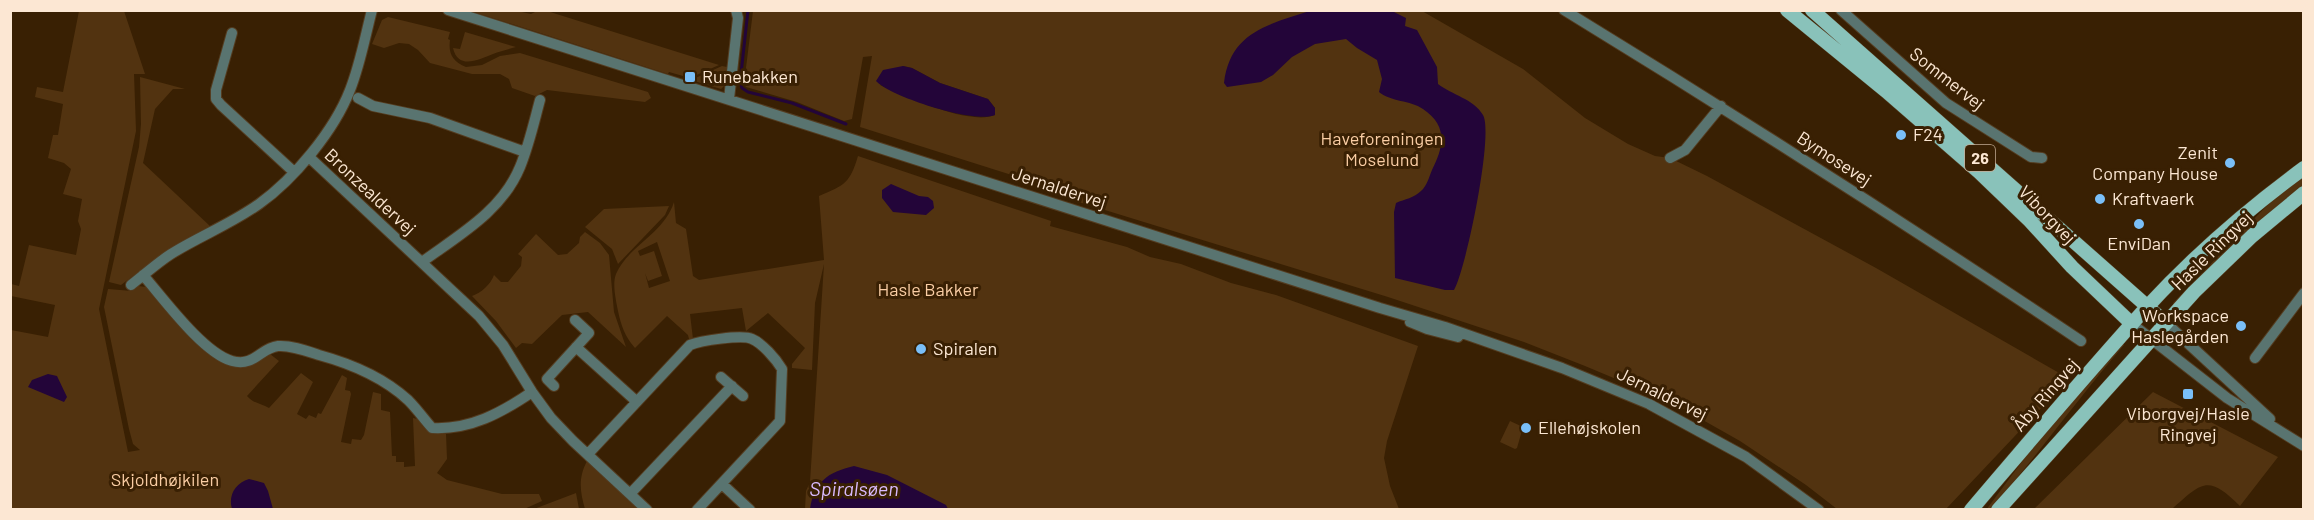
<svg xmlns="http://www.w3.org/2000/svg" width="2314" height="520" viewBox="0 0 2314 520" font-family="Barlow,sans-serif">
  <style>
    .green { fill: #523310; fill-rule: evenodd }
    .water { fill: #230539 }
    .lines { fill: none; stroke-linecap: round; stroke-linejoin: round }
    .stream { stroke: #230539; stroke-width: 3 }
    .minor-casing { stroke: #543c20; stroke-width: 12 }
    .major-casing { stroke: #543c20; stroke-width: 15 }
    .minor { stroke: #597470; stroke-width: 10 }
    .major { stroke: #89c2ba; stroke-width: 14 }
    .poi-dot { fill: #7abff8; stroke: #392003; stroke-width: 2 }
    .labels { text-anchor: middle; stroke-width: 6; stroke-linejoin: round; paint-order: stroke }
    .shield { fill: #392003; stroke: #c2ab95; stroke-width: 1.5 }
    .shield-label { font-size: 16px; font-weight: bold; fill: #fce7d3 }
    .poi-label { font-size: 18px; fill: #fce7d3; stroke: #392003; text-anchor: start }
    .street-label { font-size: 18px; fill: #fce7d3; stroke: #392003 }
    .park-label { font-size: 18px; fill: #facda4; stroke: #392003 }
    .water-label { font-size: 20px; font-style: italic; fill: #d9bafe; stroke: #392003 }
  </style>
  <rect width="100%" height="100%" fill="#392003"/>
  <path class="green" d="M 79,11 L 124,11 L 145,74 L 134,74 L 136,131 L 99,309 L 128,452 L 140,450 L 133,444 L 129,429 L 104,307 L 108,289 L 132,291 L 138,286 L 146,287 L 232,364 L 270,354 L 279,361 L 247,396 C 254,404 261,403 269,408 L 301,373 L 313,382 L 297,414 L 306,419 L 309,415 L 316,418 L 318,413 L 321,414 L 342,375 L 347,378 L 345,390 L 350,391 L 351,394 L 341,442 L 351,444 L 352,439 L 361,440 L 364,435 L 373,392 L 381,394 L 381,410 L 390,412 L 392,456 L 396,456 L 396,462 L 404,462 L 404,467 L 415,466 L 413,418 L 418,419 L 429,431 L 446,434 L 447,459 L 437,473 L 447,480 L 502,494 L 539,494 L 542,501 L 522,510 L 11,509 L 11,330 L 48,337 L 55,305 L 11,296 L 11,284 L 19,286 L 29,245 L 76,255 L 81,229 L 78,221 L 82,199 L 63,194 L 71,169 L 64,163 L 48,158 L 53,135 L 58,135 L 63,104 L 35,97 L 37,87 L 63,92 Z
    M 471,11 L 517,11 L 531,14 L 537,11 L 547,11 L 719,65 L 692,77 L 687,74 L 683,76 L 669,72 L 668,74 Z
    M 753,11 L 1422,11 L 1523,69 L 1585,118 L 1628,144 L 1655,156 L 1670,158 L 1707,176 L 1876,268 L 2061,374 L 2045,404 L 1946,509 L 1837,509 L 1806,485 L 1740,441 L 1671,402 L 1585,366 L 1524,342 L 1388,297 L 1043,191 L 1043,185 L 860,127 L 872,56 L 863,57 L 852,119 L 844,121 L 797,102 L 746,87 L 744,84 ZM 903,66 L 912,68 L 940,83 L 988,99 L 995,108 L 995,115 C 969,126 905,96 880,85 Z
    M 388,17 L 450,32 L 448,39 L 450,40 C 448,54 453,62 466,67 L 482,65 L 500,56 L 520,53 L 648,92 L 651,98 L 645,102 L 547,90 L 535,96 L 512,88 L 509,79 L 500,74 L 472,74 L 430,63 L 418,50 L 409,44 L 399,43 L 384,48 L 372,44 L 382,20 Z
    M 465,32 L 516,47 C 509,49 500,51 493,54 C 478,60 458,70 453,48 L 460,49 Z
    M 722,66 L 727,67 L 724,86 L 721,89 L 691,80 Z
    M 140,77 L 185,89 L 173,89 L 155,109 L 143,163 L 211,227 L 165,252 L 121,285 L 109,282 L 139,147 L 141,124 Z
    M 858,156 L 1051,221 L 1050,226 L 1127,247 L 1150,257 L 1181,264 L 1231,283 L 1276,295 L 1418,346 L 1387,441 L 1384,458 L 1390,486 L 1399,509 L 805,509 L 806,491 L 810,482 L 824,264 L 815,303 L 812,370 L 792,368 L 792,364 L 805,348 L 768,313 L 746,331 L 742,308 L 690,314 L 693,339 L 689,339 L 688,335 L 667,316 L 635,348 C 625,337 621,325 618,311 C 616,300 612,284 616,274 C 628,246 664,234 674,202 L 676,223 L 686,229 L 693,276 L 699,280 L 824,260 L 819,196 C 845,185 850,183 858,156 ZM 657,242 L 670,281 L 649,288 L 645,273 L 648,281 L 662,276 L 654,251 L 640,256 L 638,251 Z
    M 2303,174 L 2303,186 L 2284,202 L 2174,305 L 2173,303 L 2279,193 Z
    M 669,206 L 665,215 L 618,264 L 612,249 L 585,227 L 604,209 Z
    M 585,232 L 600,243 L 609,255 L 614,312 L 626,347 L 588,312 L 562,315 L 532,344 L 522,343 L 516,348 L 496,321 L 472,296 C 481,293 491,284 494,275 L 501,282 L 508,282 L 521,266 L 522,257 L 518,254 L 536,234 L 558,255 L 567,254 L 579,243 L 580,237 Z
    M 2122,343 L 2124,345 C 2078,398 2037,457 1990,509 L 1986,510 L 2032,448 Z
    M 2153,392 L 2278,457 L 2240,506 C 2208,474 2202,482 2172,509 L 2034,509 Z
    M 1510,421 L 1523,427 L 1517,448 L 1515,449 L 1500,442 Z
    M 587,461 L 638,509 L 585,509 C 580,492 578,478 587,461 Z
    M 576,493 L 579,509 L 534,509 Z"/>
  <path class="water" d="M 1313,10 L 1392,11 L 1406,18 L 1405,26 L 1417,30 L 1437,67 L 1438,84 C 1452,95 1474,99 1483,115 C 1494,134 1466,269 1454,290 L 1445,290 L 1395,278 L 1394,212 L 1396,203 C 1405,199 1414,198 1421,191 C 1427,186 1429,177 1432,170 C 1444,146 1448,126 1423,109 C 1410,100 1391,102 1379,92 L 1382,79 L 1377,60 L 1357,48 L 1346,39 L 1315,44 L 1292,57 L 1273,75 L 1261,82 L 1227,87 L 1224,83 C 1230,31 1270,24 1313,10 Z
    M 903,66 L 912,68 L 940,83 L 988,99 L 995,108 L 995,115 C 975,124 891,97 876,81 L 883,70 Z
    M 891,184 L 919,196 L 928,197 L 933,201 L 934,208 L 926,215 L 893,212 L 882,198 L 882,190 Z
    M 48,374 L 57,376 L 67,397 L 64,402 L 28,387 L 32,380 Z
    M 854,466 L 887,475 L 946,505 L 948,509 L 810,509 C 814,482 828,472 854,466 Z
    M 249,479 L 264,483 L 268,491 L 273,509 L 232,509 C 228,496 235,483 249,479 Z"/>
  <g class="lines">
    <path class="stream" d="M 748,10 L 740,83 L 742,88 L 748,92 L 792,103 L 846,124"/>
    <defs>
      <path id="minor" d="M 448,10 L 1380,308 L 1445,327 L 1562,368 L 1649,404 L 1746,457 L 1819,510
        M 1564,10 C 1739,117 1911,227 2081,341
        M 1841,10 L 1946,103 L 2031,157 L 2042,158
        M 232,33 L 216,90 L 216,99 L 221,105 L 294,172
        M 358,98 L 373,106 L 430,118 L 525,152
        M 729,99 L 738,18 L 736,10
        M 309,157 L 479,316 L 503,345 L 532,392 L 551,418 L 573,441 L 647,510
        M 1670,158 L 1685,150 L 1721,106
        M 422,262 C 459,235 502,211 520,167 C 529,145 534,122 540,100
        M 143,275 C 163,298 203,353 232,361 C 255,367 260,348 278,346 C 291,345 307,351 319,355 C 352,364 383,377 408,400 C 417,409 424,419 432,428 C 470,430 501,413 532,392
        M 131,285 C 144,275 157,263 171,254 C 200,236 231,224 259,204 C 294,179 334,131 350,90 C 360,65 365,37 372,10
        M 1410,322 L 1427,329 L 1458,337
        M 2166,323 L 2270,419
        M 2132,324 L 2227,398 L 2304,446
        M 576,347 L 636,401
        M 2255,358 L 2304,293
        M 721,377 L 743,396
        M 554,386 L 547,379 L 589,333 L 575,320
        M 588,454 L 690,345 C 700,341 742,334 752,339 C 762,343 776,359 782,369 L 780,421 L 697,510
        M 722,484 L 750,510
        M 630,494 L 732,386"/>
      <path id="major" d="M 1787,10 L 1886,91 L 1979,172 L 2030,221 L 2072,267 L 2132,324
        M 1812,10 L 2166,323
        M 1971,510 C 2029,442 2087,373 2147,307 C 2194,256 2248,209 2304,168
        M 1998,510 L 2194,292 L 2252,236 L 2304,193"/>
    </defs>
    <use href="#minor" class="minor-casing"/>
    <use href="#major" class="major-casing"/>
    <use href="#minor" class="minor"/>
    <use href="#major" class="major"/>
  </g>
  <g class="poi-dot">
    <rect x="684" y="71" width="12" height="12" rx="3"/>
    <circle cx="1901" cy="135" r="6"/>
    <circle cx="2230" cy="163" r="6"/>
    <circle cx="2100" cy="199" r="6"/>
    <circle cx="2139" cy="224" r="6"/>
    <circle cx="2241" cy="326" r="6"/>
    <circle cx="921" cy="349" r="6"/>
    <rect x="2182" y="388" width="12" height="12" rx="3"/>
    <circle cx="1526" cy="428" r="6"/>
  </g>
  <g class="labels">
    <rect class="shield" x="1965" y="145" width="30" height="26" rx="4.5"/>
    <g class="shield-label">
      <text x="1980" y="164">26</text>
    </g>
    <g class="poi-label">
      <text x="702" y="83">Runebakken</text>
      <text x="1913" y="141">F24</text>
      <text x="2218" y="159" text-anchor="end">Zenit<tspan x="2218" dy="21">Company House</tspan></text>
      <text x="2112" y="205">Kraftvaerk</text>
      <text x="2139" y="250" text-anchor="middle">EnviDan</text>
      <text x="2229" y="322" text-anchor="end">Workspace<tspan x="2229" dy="21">Haslegården</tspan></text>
      <text x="933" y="355">Spiralen</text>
      <text x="2188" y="420" text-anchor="middle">Viborgvej/Hasle<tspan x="2188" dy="21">Ringvej</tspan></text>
      <text x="1538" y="434">Ellehøjskolen</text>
    </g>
    <g class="street-label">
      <text transform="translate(1947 79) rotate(38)" y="6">Sommervej</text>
      <text transform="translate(1834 159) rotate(33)" y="6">Bymosevej</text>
      <text transform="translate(1059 188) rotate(18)" y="6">Jernaldervej</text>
      <text transform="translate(370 192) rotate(43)" y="6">Bronzealdervej</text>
      <text transform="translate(2047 215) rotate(46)" y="6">Viborgvej</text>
      <text transform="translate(2212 251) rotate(-44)" y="6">Hasle Ringvej</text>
      <text transform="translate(1662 394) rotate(26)" y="6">Jernaldervej</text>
      <text transform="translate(2046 395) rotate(-49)" y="6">Åby Ringvej</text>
    </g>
    <g class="park-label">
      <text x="1382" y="145">Haveforeningen<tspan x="1382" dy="21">Moselund</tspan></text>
      <text x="928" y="296">Hasle Bakker</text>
      <text x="165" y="486">Skjoldhøjkilen</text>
    </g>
    <g class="water-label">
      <text x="854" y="496">Spiralsøen</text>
    </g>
  </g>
  <rect width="2314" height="520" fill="none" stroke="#fce7d3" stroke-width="24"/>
</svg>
